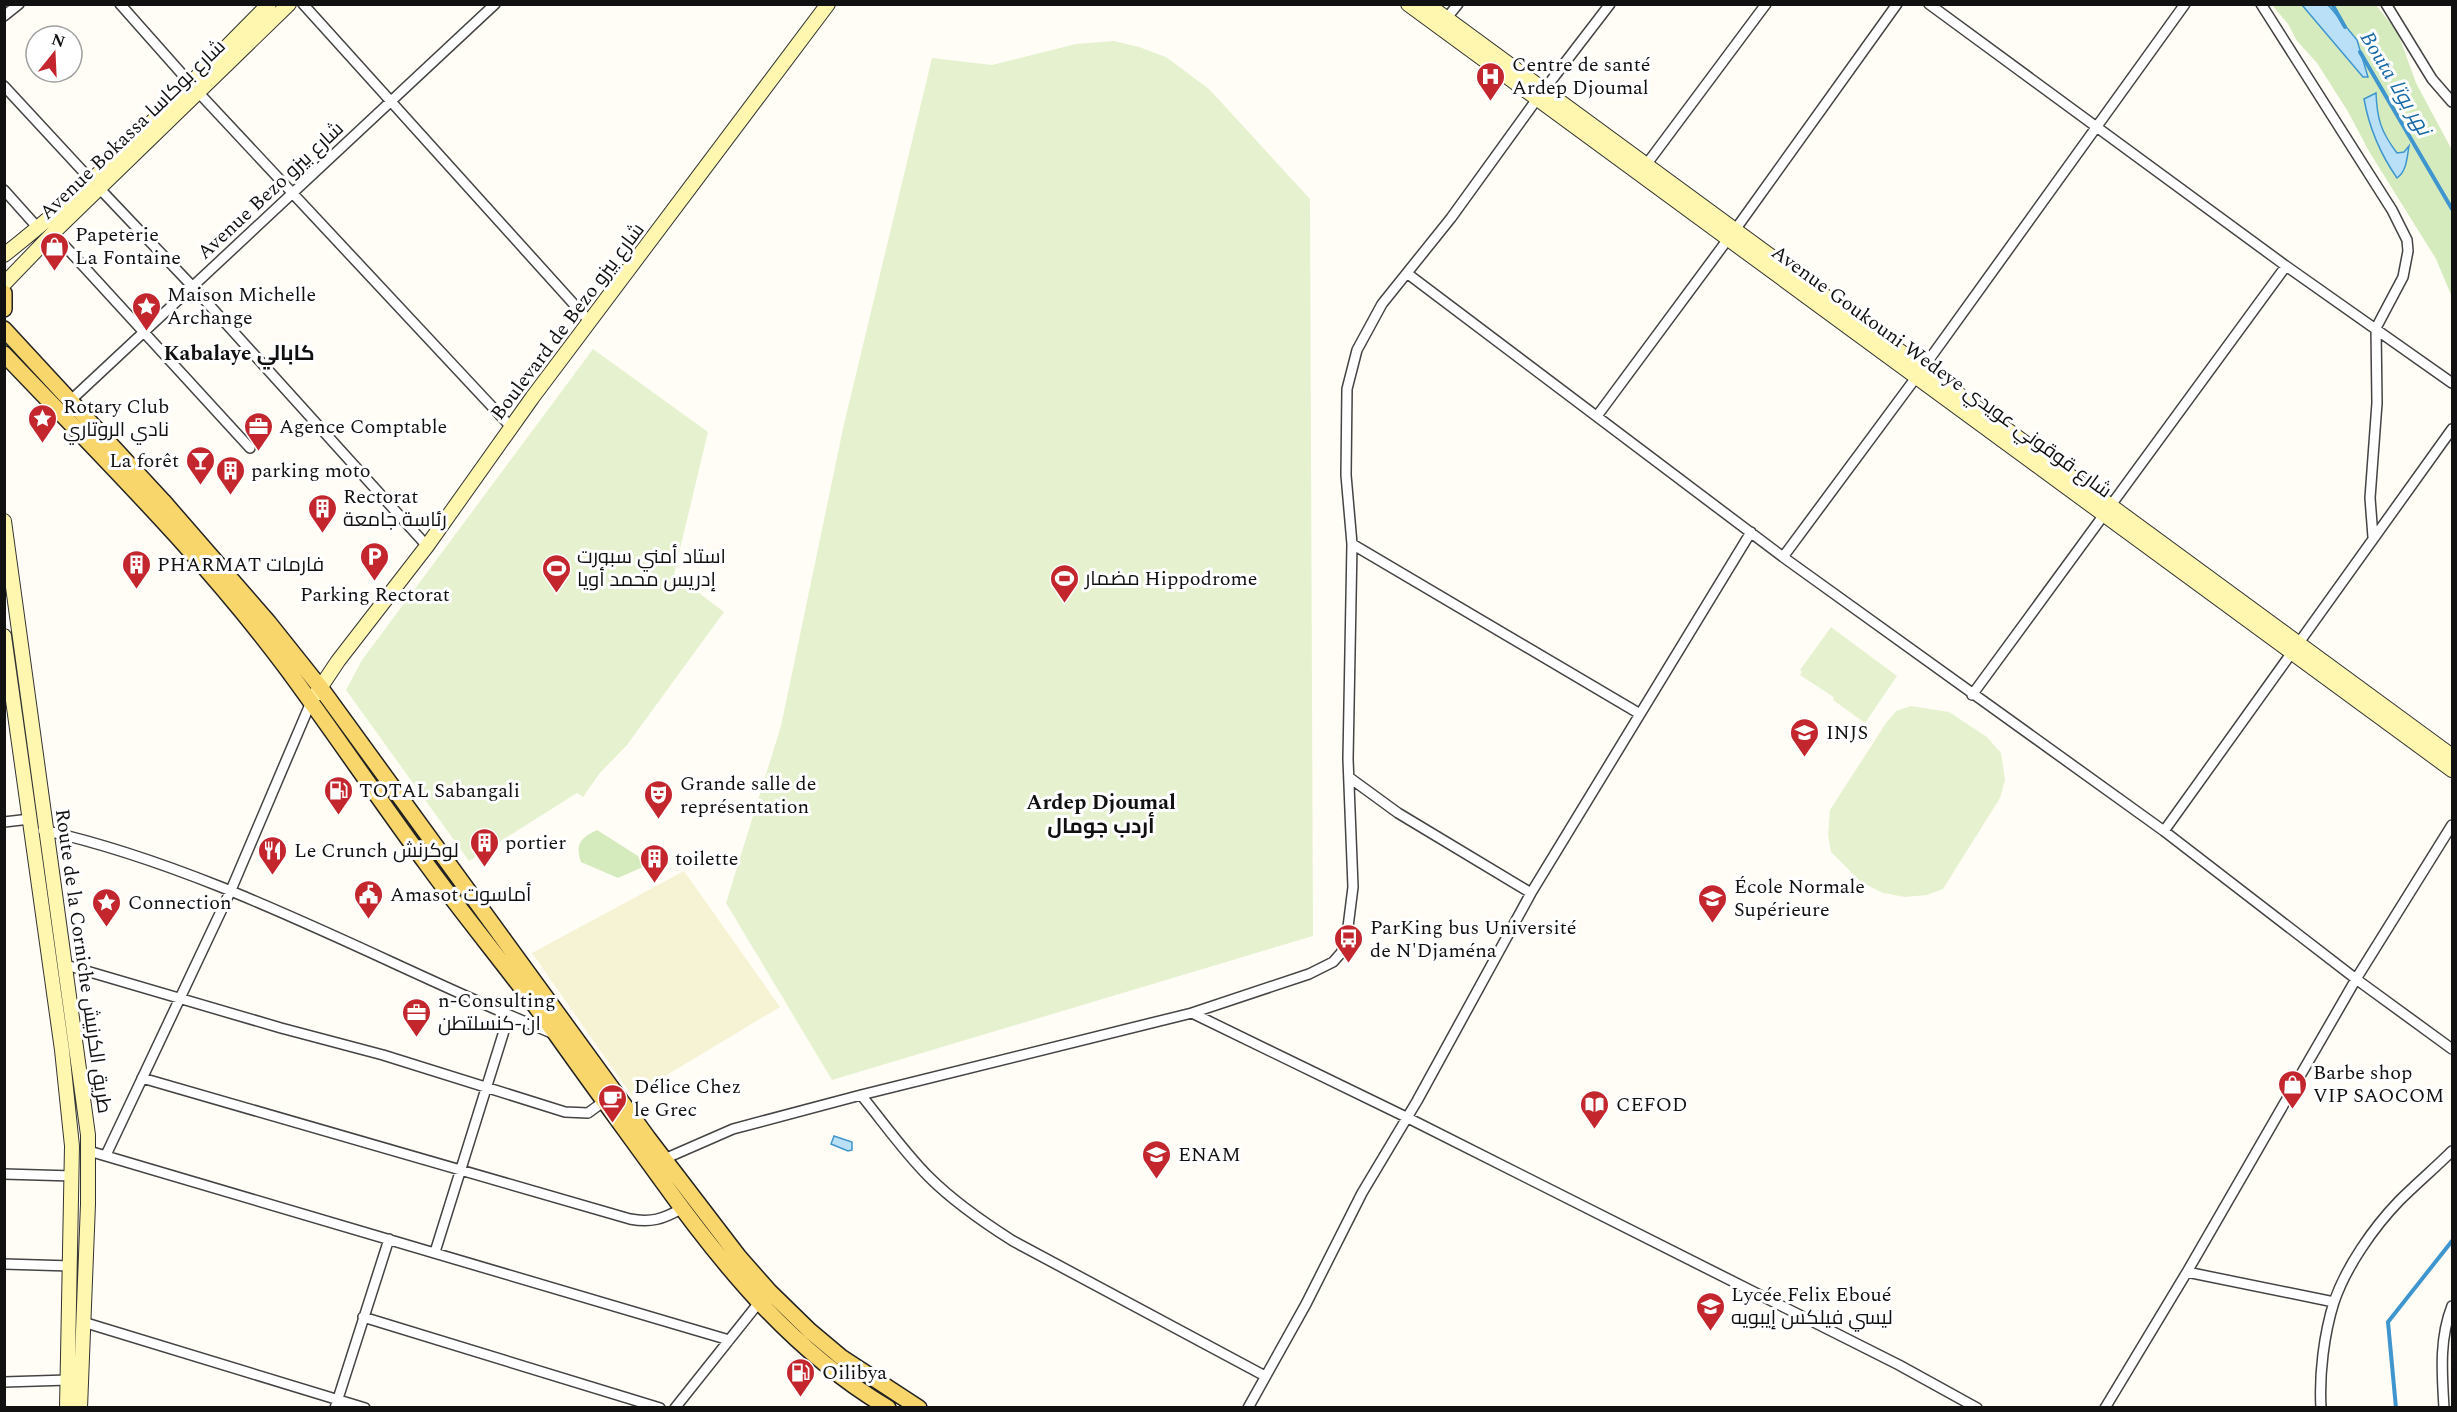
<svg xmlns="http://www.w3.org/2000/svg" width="2457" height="1412" viewBox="0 0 2457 1412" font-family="Spectral,Cairo,serif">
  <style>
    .farmland { fill: #f6f3d4 }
    .green { fill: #d5ebbd }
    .pitch { fill: #e6f2cf }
    .water { fill: #b9e0f7; stroke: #3f96cf; stroke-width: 1.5 }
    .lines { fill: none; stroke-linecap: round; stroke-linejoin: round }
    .stream { stroke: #3f96cf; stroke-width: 4 }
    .street-casing { stroke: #444; stroke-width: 12 }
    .secondary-casing { stroke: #333; stroke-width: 16 }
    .primary-casing { stroke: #222; stroke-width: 18 }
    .street { stroke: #fff; stroke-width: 9 }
    .secondary { stroke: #fff6b0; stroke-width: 14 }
    .primary { stroke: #f9d66b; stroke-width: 15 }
    .labels { text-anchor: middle; stroke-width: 6; stroke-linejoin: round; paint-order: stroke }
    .poi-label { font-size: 20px; fill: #111; stroke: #fff; text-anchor: start }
    .street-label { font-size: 20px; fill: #111; stroke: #fff }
    .water-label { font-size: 21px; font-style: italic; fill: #1768a6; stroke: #fff }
    .neighbourhood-label { font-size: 21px; font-weight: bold; fill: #111; stroke: #fff }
  </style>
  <rect width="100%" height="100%" fill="#fffdf5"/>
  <path class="farmland" d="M 684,871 L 780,1007 L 632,1096 L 532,953 Z"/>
  <path class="green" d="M 2272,5 L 2376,5 L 2398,33 L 2416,83 L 2452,150 L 2452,297 L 2436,259 L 2370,153 L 2347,110 L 2317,63 L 2297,41 L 2288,24 Z
    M 597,830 L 638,856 L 643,867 L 618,878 L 581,862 C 575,844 580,838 597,830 Z"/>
  <path class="pitch" d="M 1114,41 L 1139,47 L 1166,57 L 1209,89 L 1310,199 L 1313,936 L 832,1080 L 726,903 L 781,726 L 844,424 L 932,58 L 992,65 L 1076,44 Z
    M 593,349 L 708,432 L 674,574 L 724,612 L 627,745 L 599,774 L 583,797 L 577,793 L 469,861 L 346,690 L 362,660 Z
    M 1831,627 L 1897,676 L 1865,723 L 1833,700 L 1834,698 L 1832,696 L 1800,675 L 1802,672 L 1800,670 Z
    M 1911,706 L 1949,712 L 1987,737 L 2001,753 L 2005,780 L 2000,798 L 1943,889 L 1927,895 L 1905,897 L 1883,893 L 1861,882 L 1831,852 L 1828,835 L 1830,810 L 1886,723 L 1896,711 Z"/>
  <path class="water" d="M 2302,5 L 2327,5 L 2330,7 L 2357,40 L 2368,77 L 2363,77 Z
    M 2376,93 C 2377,119 2381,132 2397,153 L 2404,152 L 2409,146 C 2407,157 2407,171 2397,178 C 2381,155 2369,127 2364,99 Z
    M 834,1136 L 852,1142 L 852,1150 L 848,1151 L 831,1144 Z"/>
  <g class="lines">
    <path class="stream" d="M 2332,4 L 2345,27
      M 2360,52 L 2452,209
      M 2396,1408 L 2388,1322 L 2452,1241"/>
    <defs>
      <path id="street" d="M 120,4 L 190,83
        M 303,4 L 590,322
        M 1929,4 L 2286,266 L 2452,383
        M 2261,4 L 2392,210 L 2407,240 L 2408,251 L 2403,277 L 2376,328 L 2377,403 L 2370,498 L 2373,537
        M 2386,4 L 2432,79 L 2452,102
        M 4,16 L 19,4
        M 1446,19 L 1458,4
        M 4,86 L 91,180
        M 1544,90 L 1610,4
        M 198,92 L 511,427
        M 1646,165 L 1766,4
        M 100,189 L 193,287 L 427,546
        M 4,190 L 38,228
        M 1735,230 L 1897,4
        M 53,233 L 250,448
        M 1408,274 L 1783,557 L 2164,831 L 2356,979 L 2452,1049
        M 70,401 L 495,4
        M 1597,416 L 1728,239
        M 1352,544 L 1640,714
        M 1783,557 L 1923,368 L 2185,4
        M 1972,695 L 2286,266
        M 1350,778 L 1398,813 L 1531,893
        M 4,822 L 30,819
        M 43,830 C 204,866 358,950 509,1015
        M 2164,831 L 2452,429
        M 66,965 L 281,1028 L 383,1055 L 565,1112 L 588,1113 L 603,1102
        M 1192,1013 L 1406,1117 L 1899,1365 L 1977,1408
        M 142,1078 L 630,1219 C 651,1223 663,1219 681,1209
        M 861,1095 C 883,1122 904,1152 929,1177 C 954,1202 983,1222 1013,1241 L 1265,1376
        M 89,1151 L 729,1340
        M 106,1155 L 231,890 L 311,702
        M 662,1160 L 733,1129 L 861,1095 L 1192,1013 L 1309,974 L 1333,962 L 1341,953 L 1346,943 L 1353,887 L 1348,759 L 1352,544 L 1346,475 L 1347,389 L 1357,350 L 1382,304 L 1451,218 L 1537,99
        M 4,1174 L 73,1176
        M 435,1252 L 509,1015 L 554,1034
        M 4,1264 L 71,1266
        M 2187,1272 L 2334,1302
        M 363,1317 L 660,1408
        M 83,1322 L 365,1408
        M 4,1382 L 68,1380
        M 335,1408 L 389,1239
        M 675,1408 L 761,1300
        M 1248,1408 L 1306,1304 L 1362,1193 L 1417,1101 L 1531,893 L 1751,532
        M 2105,1408 L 2187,1272 L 2356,979 L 2452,825
        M 2321,1408 C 2319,1374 2324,1334 2334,1302 C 2346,1267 2373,1228 2399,1201 C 2416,1184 2435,1168 2452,1151
        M 2444,1408 C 2442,1373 2439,1339 2452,1306"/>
      <path id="secondary" d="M 1408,4 L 2452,770
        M 1427,4 L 2452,756
        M 4,255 C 100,180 183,90 269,4
        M 4,284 L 53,233 L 289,4
        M 4,521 L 88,1135 L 88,1204 L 80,1408
        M 4,636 L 62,1050 L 72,1146 L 67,1408
        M 316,694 L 338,661 L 427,546 L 532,398 L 828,4"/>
      <path id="primary" d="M 4,293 L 4,309
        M 4,329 L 163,501 L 269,623 L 320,687 L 648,1138 L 739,1257 L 769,1291 L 810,1331 L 841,1357 L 919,1408
        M 4,354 C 101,456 203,556 287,669 C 335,734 380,801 428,866 C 470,924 517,979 558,1037 C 592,1085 626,1131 660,1178 C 723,1266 793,1352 888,1408"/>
    </defs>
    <use href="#street" class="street-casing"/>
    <use href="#secondary" class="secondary-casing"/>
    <use href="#primary" class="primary-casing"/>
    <use href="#street" class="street"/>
    <use href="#secondary" class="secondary"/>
    <use href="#primary" class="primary"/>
  </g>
  <defs>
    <symbol id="hospital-pin" viewBox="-11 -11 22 30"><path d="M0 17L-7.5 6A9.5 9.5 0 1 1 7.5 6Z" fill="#c4262e" stroke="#fff"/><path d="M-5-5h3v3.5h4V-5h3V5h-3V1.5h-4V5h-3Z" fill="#fff"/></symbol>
    <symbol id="shop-pin" viewBox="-11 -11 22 30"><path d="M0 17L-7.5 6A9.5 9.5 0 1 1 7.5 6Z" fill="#c4262e" stroke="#fff"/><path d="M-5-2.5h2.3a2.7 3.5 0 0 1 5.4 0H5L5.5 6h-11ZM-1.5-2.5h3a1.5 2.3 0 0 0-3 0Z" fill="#fff"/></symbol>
    <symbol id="sight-pin" viewBox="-11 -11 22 30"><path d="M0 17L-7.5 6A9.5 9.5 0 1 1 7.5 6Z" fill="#c4262e" stroke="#fff"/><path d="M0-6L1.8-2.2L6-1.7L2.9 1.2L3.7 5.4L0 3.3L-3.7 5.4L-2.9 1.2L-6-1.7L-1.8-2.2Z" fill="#fff"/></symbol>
    <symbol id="office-pin" viewBox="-11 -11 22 30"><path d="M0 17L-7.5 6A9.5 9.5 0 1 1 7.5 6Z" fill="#c4262e" stroke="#fff"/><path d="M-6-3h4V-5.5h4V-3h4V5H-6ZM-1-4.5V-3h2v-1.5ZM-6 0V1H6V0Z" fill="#fff"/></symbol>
    <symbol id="bar-pin" viewBox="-11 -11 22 30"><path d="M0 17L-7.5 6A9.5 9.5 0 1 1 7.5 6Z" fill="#c4262e" stroke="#fff"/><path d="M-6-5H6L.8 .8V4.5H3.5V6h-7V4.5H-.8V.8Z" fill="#fff"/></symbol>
    <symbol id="building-pin" viewBox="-11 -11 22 30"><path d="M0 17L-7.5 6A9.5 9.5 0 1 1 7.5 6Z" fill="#c4262e" stroke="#fff"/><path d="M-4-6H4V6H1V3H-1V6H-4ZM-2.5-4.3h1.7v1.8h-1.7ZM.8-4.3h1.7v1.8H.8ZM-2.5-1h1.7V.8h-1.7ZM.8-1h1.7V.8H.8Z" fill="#fff"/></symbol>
    <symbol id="parking-pin" viewBox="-11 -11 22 30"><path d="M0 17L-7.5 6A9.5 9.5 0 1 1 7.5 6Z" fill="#c4262e" stroke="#fff"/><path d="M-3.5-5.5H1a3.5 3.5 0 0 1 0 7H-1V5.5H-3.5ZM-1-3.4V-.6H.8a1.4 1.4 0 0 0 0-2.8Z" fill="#fff"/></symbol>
    <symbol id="stadium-pin" viewBox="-11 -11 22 30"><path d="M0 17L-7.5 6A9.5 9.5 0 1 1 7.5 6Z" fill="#c4262e" stroke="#fff"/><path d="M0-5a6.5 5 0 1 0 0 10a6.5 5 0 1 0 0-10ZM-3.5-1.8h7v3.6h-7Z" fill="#fff"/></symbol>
    <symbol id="school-pin" viewBox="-11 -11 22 30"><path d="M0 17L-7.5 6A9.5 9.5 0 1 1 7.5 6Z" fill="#c4262e" stroke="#fff"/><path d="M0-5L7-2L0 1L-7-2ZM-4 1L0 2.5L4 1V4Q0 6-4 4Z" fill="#fff"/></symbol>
    <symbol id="fuel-pin" viewBox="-11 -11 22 30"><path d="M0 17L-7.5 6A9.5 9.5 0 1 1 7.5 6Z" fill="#c4262e" stroke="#fff"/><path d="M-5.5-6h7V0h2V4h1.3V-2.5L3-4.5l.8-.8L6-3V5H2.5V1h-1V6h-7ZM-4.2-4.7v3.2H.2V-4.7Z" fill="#fff"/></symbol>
    <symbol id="theatre-pin" viewBox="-11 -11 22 30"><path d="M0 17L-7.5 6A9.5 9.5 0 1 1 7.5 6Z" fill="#c4262e" stroke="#fff"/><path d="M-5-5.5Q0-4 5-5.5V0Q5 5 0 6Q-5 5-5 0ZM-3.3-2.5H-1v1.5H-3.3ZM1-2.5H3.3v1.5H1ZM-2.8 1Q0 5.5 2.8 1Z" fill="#fff"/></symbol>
    <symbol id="restaurant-pin" viewBox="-11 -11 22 30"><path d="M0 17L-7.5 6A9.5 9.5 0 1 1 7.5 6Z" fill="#c4262e" stroke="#fff"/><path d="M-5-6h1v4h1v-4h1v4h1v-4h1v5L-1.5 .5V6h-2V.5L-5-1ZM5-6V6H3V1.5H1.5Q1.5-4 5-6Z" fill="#fff"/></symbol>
    <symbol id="civic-pin" viewBox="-11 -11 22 30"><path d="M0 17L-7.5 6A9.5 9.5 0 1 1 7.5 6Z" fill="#c4262e" stroke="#fff"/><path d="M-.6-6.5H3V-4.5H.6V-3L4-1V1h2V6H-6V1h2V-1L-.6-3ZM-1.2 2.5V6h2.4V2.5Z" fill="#fff"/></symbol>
    <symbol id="university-pin" viewBox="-11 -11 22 30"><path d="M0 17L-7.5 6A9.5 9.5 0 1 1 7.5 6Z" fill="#c4262e" stroke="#fff"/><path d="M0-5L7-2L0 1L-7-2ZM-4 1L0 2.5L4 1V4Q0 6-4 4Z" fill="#fff"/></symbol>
    <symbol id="bus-pin" viewBox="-11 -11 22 30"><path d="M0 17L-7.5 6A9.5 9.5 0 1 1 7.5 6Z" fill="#c4262e" stroke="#fff"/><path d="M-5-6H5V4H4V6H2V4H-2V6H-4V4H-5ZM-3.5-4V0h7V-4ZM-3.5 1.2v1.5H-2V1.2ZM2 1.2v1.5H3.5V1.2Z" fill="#fff"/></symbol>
    <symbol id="cafe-pin" viewBox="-11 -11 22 30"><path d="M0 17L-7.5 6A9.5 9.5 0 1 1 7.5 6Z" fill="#c4262e" stroke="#fff"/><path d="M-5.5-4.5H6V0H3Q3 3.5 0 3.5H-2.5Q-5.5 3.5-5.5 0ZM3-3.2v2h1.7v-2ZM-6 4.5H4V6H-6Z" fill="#fff"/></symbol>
    <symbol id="library-pin" viewBox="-11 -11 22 30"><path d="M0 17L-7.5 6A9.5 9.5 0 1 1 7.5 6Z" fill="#c4262e" stroke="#fff"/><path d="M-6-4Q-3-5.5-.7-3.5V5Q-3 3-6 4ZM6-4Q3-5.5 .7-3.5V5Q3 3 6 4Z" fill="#fff"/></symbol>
  </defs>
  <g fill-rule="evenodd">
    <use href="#hospital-pin" x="1474" y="60" width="33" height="45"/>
    <use href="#shop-pin" x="38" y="230" width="33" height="45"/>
    <use href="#sight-pin" x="130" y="290" width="33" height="45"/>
    <use href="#sight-pin" x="26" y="402" width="33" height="45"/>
    <use href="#office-pin" x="242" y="410" width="33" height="45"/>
    <use href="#bar-pin" x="184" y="444" width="33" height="45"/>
    <use href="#building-pin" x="214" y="454" width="33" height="45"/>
    <use href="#building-pin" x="306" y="492" width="33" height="45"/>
    <use href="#parking-pin" x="358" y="540" width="33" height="45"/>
    <use href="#building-pin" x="120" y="548" width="33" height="45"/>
    <use href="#stadium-pin" x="540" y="552" width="33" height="45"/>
    <use href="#stadium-pin" x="1048" y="562" width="33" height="45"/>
    <use href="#school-pin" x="1788" y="716" width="33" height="45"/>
    <use href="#fuel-pin" x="322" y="774" width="33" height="45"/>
    <use href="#theatre-pin" x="642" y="778" width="33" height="45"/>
    <use href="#building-pin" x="468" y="826" width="33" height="45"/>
    <use href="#restaurant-pin" x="256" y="834" width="33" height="45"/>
    <use href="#building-pin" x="638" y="842" width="33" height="45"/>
    <use href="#civic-pin" x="352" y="878" width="33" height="45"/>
    <use href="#university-pin" x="1696" y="882" width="33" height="45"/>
    <use href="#sight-pin" x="90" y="886" width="33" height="45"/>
    <use href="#bus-pin" x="1332" y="922" width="33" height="45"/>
    <use href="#office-pin" x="400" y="996" width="33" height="45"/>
    <use href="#shop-pin" x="2276" y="1068" width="33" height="45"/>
    <use href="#cafe-pin" x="596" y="1082" width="33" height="45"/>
    <use href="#library-pin" x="1578" y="1088" width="33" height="45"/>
    <use href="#university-pin" x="1140" y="1138" width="33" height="45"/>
    <use href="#school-pin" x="1694" y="1290" width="33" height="45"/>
    <use href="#fuel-pin" x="784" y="1356" width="33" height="45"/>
  </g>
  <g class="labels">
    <g class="poi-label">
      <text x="1512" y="71">Centre de santé<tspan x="1512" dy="23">Ardep Djoumal</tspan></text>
      <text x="75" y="241">Papeterie<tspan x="75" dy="23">La Fontaine</tspan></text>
      <text x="167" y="301">Maison Michelle<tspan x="167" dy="23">Archange</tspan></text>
      <text x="63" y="413">Rotary Club<tspan x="63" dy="23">نادي الروتاري</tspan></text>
      <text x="279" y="433">Agence Comptable</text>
      <text x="179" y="467" text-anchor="end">La forêt</text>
      <text x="251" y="477">parking moto</text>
      <text x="343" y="503">Rectorat<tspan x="343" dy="23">رئاسة جامعة</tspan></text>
      <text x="577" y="563">استاد أمني سبورت<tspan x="577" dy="23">إدريس محمد أويا</tspan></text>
      <text x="157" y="571">PHARMAT فارمات</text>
      <text x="1085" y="585">مضمار Hippodrome</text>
      <text x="375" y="601" text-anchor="middle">Parking Rectorat</text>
      <text x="1826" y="739">INJS</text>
      <text x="680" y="790">Grande salle de<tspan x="680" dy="23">représentation</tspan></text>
      <text x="359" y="797">TOTAL Sabangali</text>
      <text x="505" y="849">portier</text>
      <text x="294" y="857">Le Crunch لوكرنش</text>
      <text x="675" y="865">toilette</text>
      <text x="1734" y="893">École Normale<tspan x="1734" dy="23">Supérieure</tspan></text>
      <text x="390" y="901">Amasot أماسوت</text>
      <text x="128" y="909">Connection</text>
      <text x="1370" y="934">ParKing bus Université<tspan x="1370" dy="23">de N'Djaména</tspan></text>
      <text x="438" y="1007">n-Consulting<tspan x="438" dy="23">ان-كنسلتطن</tspan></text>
      <text x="2313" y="1079">Barbe shop<tspan x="2313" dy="23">VIP SAOCOM</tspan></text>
      <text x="634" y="1093">Délice Chez<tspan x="634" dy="23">le Grec</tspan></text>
      <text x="1616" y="1111">CEFOD</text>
      <text x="1178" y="1161">ENAM</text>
      <text x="1731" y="1301">Lycée Felix Eboué<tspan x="1731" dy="23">ليسي فيلكس إيبويه</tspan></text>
      <text x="822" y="1379">Oilibya</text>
    </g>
    <g class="street-label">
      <text transform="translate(132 129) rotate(-44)" y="7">Avenue Bokassa شارع بوكاسا</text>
      <text transform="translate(270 190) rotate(-43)" y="7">Avenue Bezo شارع بيزو</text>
      <text transform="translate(567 321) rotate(-53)" y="7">Boulevard de Bezo شارع بيزو</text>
      <text transform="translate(1942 371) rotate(36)" y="7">Avenue Goukouni Wedeye شارع قوقوني عويدي</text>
      <text transform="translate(84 961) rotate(82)" y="7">Route de la Corniche طريق الكرنيش</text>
    </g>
    <g class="water-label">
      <text transform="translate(2396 83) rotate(59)" y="7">Bouta نهر بوتا</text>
    </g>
    <g class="neighbourhood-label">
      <text x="239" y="360">Kabalaye كابالي</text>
      <text x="1101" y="809">Ardep Djoumal<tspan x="1101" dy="24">أردب جومال</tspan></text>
    </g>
  </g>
  <rect width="2457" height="1412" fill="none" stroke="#111111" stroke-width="12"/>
  <g transform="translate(54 54) rotate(18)"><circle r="28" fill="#ffffff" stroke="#a0a0a0" stroke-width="1.5"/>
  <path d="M0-4.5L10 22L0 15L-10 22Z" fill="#c4262e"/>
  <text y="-9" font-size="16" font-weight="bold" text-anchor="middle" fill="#111111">N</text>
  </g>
</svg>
